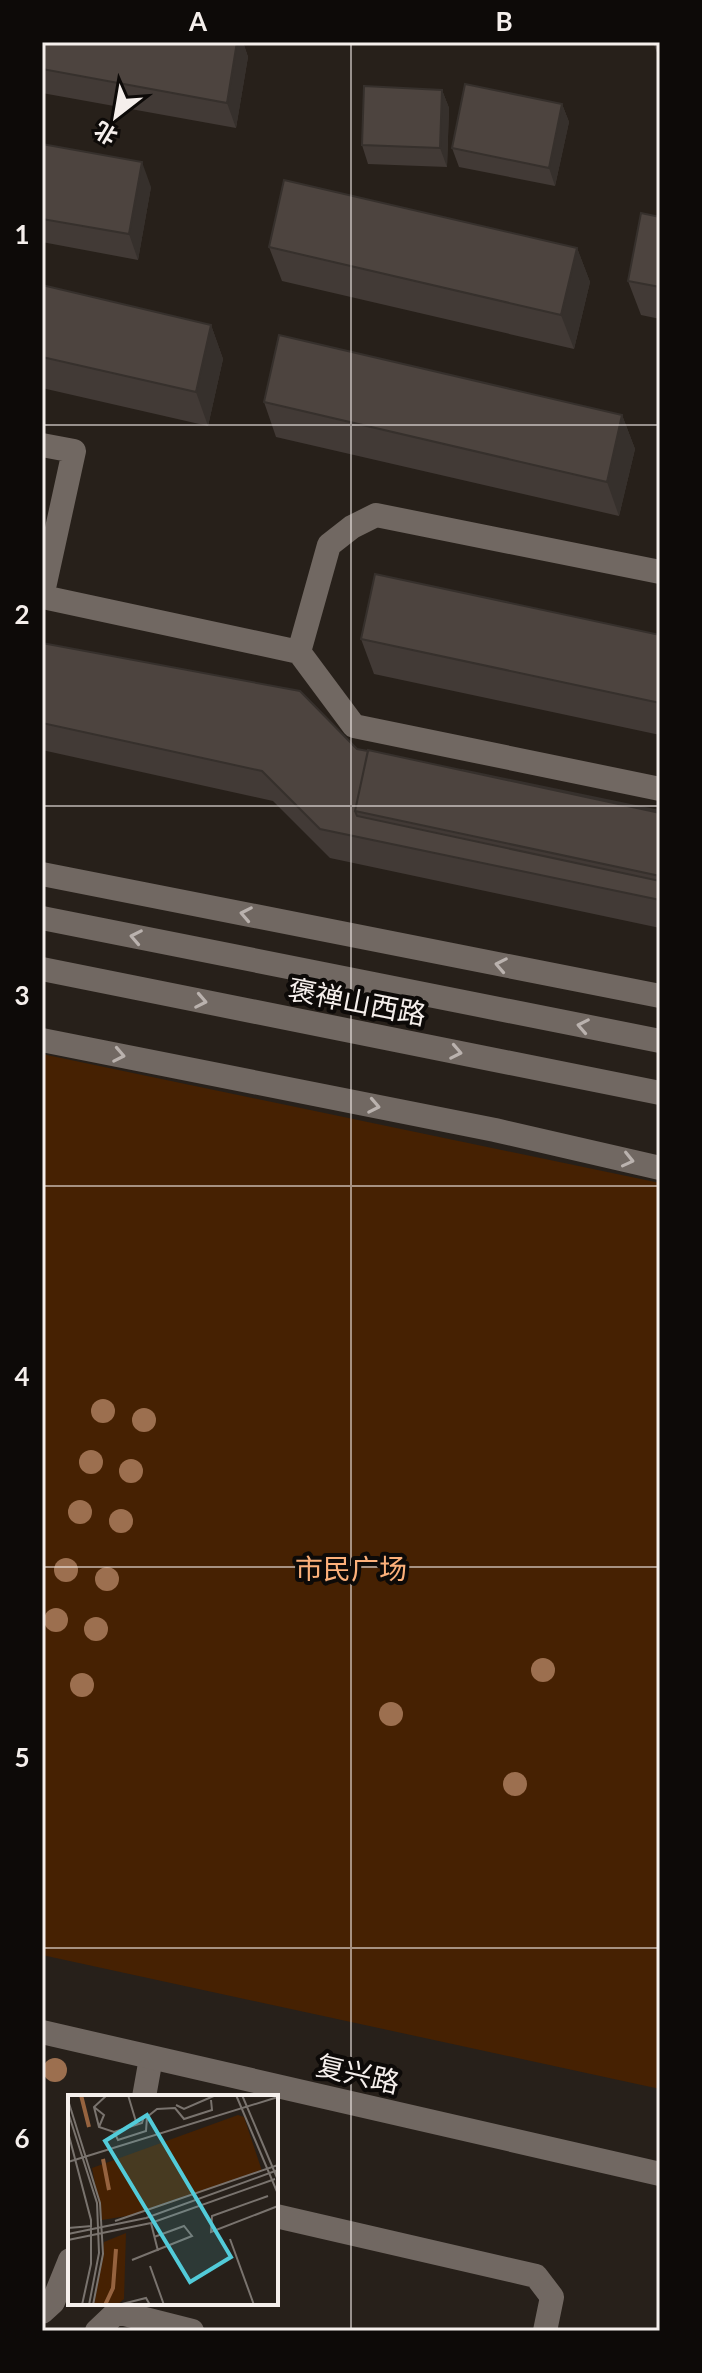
<svg xmlns="http://www.w3.org/2000/svg" width="702" height="2373" viewBox="0 0 702 2373" font-family="Lato,'Noto Sans SC',sans-serif">
  <style>
    .park { fill: #462102 }
    .lines { fill: none; stroke-linecap: round; stroke-linejoin: round }
    .street { stroke: #716862; stroke-width: 24 }
    .secondary { stroke: #716862; stroke-width: 24 }
    .tree { fill: #9c6f4f }
    .wall { fill: #423a36 }
    .shaded-wall { fill: #36302c }
    .building { fill: #4d443f; stroke: #36302c; stroke-width: 2 }
    .oneway { stroke: #bab2ae }
    .grid { fill: none; stroke: #f5efec; stroke-width: 2; stroke-opacity: 0.55 }
    .labels { text-anchor: middle; stroke-width: 8; stroke-linejoin: round; paint-order: stroke }
    .street-label { font-size: 28px; fill: #f5efec; stroke: #0d0a08 }
    .park-label { font-size: 28px; fill: #fcb07a; stroke: #0d0a08 }
    .inset-river { fill: none; stroke: #96633f; stroke-width: 4 }
    .inset-road { fill: none; stroke: #79736e; stroke-width: 2 }
    .view { fill: #52cbd9; fill-opacity: 0.15; stroke: #52cbd9; stroke-width: 4 }
    .inset-edge { fill: none; stroke: #f5efec; stroke-width: 4 }
    .neatline { fill: none; stroke: #f5efec; stroke-width: 3 }
    .grid-label { font-size: 26px; text-anchor: middle; font-weight: bold; fill: #f5efec }
  </style>
  <rect width="100%" height="100%" fill="#27201a"/>
  <path class="park" d="M 42,1054 L 660,1183 L 660,2089 L 42,1955 Z"/>
  <g class="lines">
    <path class="street" d="M 42,445 L 74,451 L 42,597
      M 660,572 L 376,515 L 352,527 L 329,545 L 299,652 L 354,726 L 660,789
      M 43,597 L 299,652
      M 42,874 L 660,996
      M 42,1040 L 495,1130 L 660,1168
      M 144,2097 L 151,2058
      M 276,2216 L 536,2276 L 552,2297 L 545,2331
      M 42,2312 L 53,2302 L 70,2260
      M 97,2331 L 117,2312 L 192,2331"/>
    <path class="secondary" d="M 42,918 L 660,1041
      M 42,969 L 660,1093
      M 42,2032 L 660,2174"/>
  </g>
  <g class="tree">
    <circle cx="103" cy="1411" r="12"/>
    <circle cx="144" cy="1420" r="12"/>
    <circle cx="91" cy="1462" r="12"/>
    <circle cx="131" cy="1471" r="12"/>
    <circle cx="80" cy="1512" r="12"/>
    <circle cx="121" cy="1521" r="12"/>
    <circle cx="66" cy="1570" r="12"/>
    <circle cx="107" cy="1579" r="12"/>
    <circle cx="56" cy="1620" r="12"/>
    <circle cx="96" cy="1629" r="12"/>
    <circle cx="543" cy="1670" r="12"/>
    <circle cx="82" cy="1685" r="12"/>
    <circle cx="391" cy="1714" r="12"/>
    <circle cx="515" cy="1784" r="12"/>
    <circle cx="55" cy="2070" r="12"/>
  </g>
  <path class="wall" d="M 42,42 L 243,42 L 248,57 L 236,128 L 42,93 Z
    M 653,42 L 660,42 L 660,61 Z
    M 442,90 L 449,108 L 447,167 L 368,164 L 362,145 Z
    M 562,104 L 569,122 L 555,186 L 459,167 L 452,148 Z
    M 42,144 L 151,187 L 138,260 L 42,242 Z
    M 660,217 L 660,319 L 641,315 L 628,281 Z
    M 269,247 L 577,248 L 590,282 L 574,349 L 282,281 Z
    M 42,285 L 211,325 L 223,359 L 208,426 L 42,388 Z
    M 264,402 L 622,415 L 635,449 L 619,516 L 276,437 Z
    M 660,635 L 660,735 L 374,674 L 361,639 Z
    M 42,643 L 357,749 L 660,811 L 660,928 L 330,858 L 273,801 L 42,750 Z"/>
  <path class="shaded-wall" d="M 237,42 L 243,42 L 248,57 L 236,128 L 227,103 Z
    M 442,90 L 449,108 L 447,167 L 440,148 Z
    M 562,104 L 569,122 L 555,186 L 549,168 Z
    M 142,162 L 151,187 L 138,260 L 129,234 Z
    M 577,248 L 590,282 L 574,349 L 561,315 Z
    M 211,325 L 223,359 L 208,426 L 196,392 Z
    M 622,415 L 635,449 L 619,516 L 607,482 Z"/>
  <path class="building" d="M 42,42 L 237,42 L 227,103 L 42,69 Z
    M 465,84 L 562,104 L 549,168 L 452,148 Z
    M 364,86 L 442,90 L 440,148 L 362,145 Z
    M 42,144 L 142,162 L 129,234 L 42,219 Z
    M 284,180 L 577,248 L 561,315 L 269,247 Z
    M 641,213 L 660,217 L 660,287 L 628,281 Z
    M 42,285 L 211,325 L 196,392 L 42,357 Z
    M 279,335 L 622,415 L 607,482 L 264,402 Z
    M 375,574 L 660,635 L 660,703 L 361,639 Z
    M 42,643 L 300,691 L 357,749 L 368,751 L 355,811 L 357,816 L 660,881 L 660,900 L 320,829 L 262,771 L 42,723 Z
    M 368,750 L 660,813 L 660,876 L 355,811 Z
    M 462,770 L 660,811 L 660,813 Z"/>
  <defs><path id="oneway-chevron" d="M-2-3.5L2.5 0L-2 3.5" fill="none" stroke-width="1.6" stroke-linecap="round" stroke-linejoin="round" transform="scale(2)"/></defs>
  <g class="oneway">
    <use href="#oneway-chevron" transform="translate(246 914) rotate(-169)"/>
    <use href="#oneway-chevron" transform="translate(136 937) rotate(-169)"/>
    <use href="#oneway-chevron" transform="translate(501 965) rotate(-169)"/>
    <use href="#oneway-chevron" transform="translate(201 1001) rotate(11)"/>
    <use href="#oneway-chevron" transform="translate(583 1026) rotate(-169)"/>
    <use href="#oneway-chevron" transform="translate(456 1052) rotate(11)"/>
    <use href="#oneway-chevron" transform="translate(119 1055) rotate(11)"/>
    <use href="#oneway-chevron" transform="translate(374 1106) rotate(11)"/>
    <use href="#oneway-chevron" transform="translate(628 1160) rotate(13)"/>
  </g>
  <path class="grid" d="M 351,42 L 351,2331M 42,425 L 660,425M 42,806 L 660,806M 42,1186 L 660,1186M 42,1567 L 660,1567M 42,1948 L 660,1948"/>
  <g class="labels">
    <g class="street-label">
      <text transform="translate(357 1002) rotate(11)" y="10">褒禅山西路</text>
      <text transform="translate(358 2074) rotate(13)" y="10">复兴路</text>
    </g>
    <g class="park-label">
      <text x="351" y="1579">市民广场</text>
    </g>
  </g>
  <g transform="translate(68 2095)">
    <rect width="210" height="210" fill="#27201a"/>
    <path d="M 170,20 L 176,22 L 194,76 L 71,119 L 34,125 L 24,73 ZM 58,138 L 56,204 L 49,210 L 26,210 L 36,147 Z" fill="#462102"/>
    <path class="inset-river" d="M 13,0 L 21,32M 35,64 L 41,95M 37,210 L 45,193 L 48,154"/>
    <path class="inset-road" d="M 39,0 L 26,12 L 31,32 L 46,37 L 74,28 L 76,21M 60,0 L 69,30M 168,0 L 210,99M 174,0 L 210,85M 0,5 L 32,108 L 35,159 L 25,210M 108,10 L 116,14 L 148,0M 26,12 L 36,20 L 31,32M 0,17 L 29,108 L 31,158 L 21,210M 0,37 L 23,125 L 23,169 L 14,210M 46,37 L 50,45 L 78,36 L 79,22 L 89,14 L 107,13 L 116,24 L 144,15 L 143,5M 0,67 L 210,2M 200,101 L 144,121 L 143,137 L 210,111M 47,126 L 210,70M 83,128 L 90,156M 0,133 L 24,131M 0,139 L 78,123 L 210,75M 162,144 L 186,210M 0,145 L 83,128 L 207,84M 64,165 L 124,141 L 116,131 L 86,142M 82,171 L 96,210M 50,210 L 78,203 L 82,210"/>
    <path class="view" d="M 79,20 L 163,162 L 122,187 L 37,46 Z"/>
    <rect width="210" height="210" class="inset-edge"/>
  </g>
  <rect width="702" height="2373" fill="none" stroke="#0d0a08" stroke-width="88"/>
  <g transform="translate(116 116) rotate(211)" stroke="#0d0a08" stroke-width="6" paint-order="stroke">
  <path d="M0-6L14 30L0 20L-14 30Z" fill="#f5efec"/>
  <text y="-12" font-size="22" font-weight="bold" text-anchor="middle" fill="#f5efec">北</text>
  </g>
  <rect x="44" y="44" width="614" height="2285" class="neatline"/>
  <g class="grid-label">
    <text x="198" y="31">A</text>
    <text x="504" y="31">B</text>
    <text x="22" y="244">1</text>
    <text x="22" y="624">2</text>
    <text x="22" y="1005">3</text>
    <text x="22" y="1386">4</text>
    <text x="22" y="1767">5</text>
    <text x="22" y="2148">6</text>
  </g>
</svg>
